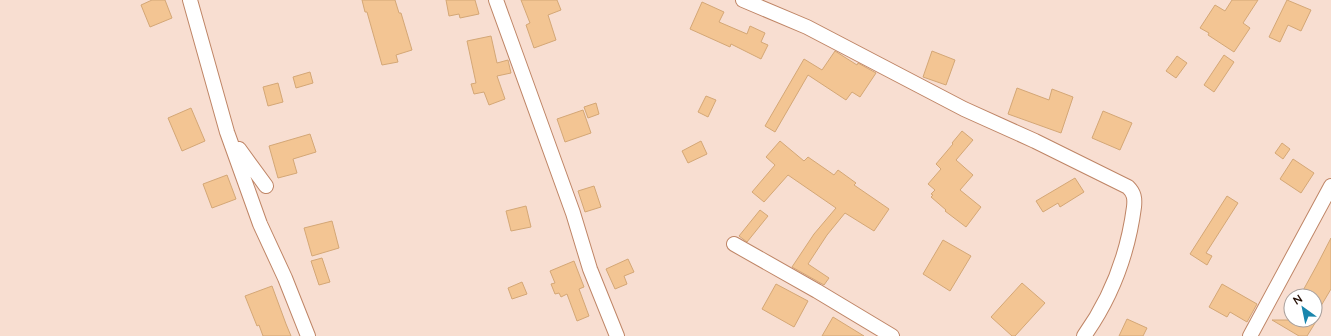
<svg xmlns="http://www.w3.org/2000/svg" width="1331" height="336" viewBox="0 0 1331 336" font-family="Lato,sans-serif">
  <style>
    .building { fill: #f3c593; stroke: #d4a776 }
    .lines { fill: none; stroke-linecap: round; stroke-linejoin: round }
    .minor-casing { stroke: #bf8566; stroke-width: 16 }
    .minor { stroke: #fff; stroke-width: 14 }
  </style>
  <rect width="100%" height="100%" fill="#f8ded1"/>
  <path class="building" d="M 152,0 L 165,0 L 172,18 L 150,27 L 141,5 Z
    M 362,0 L 395,0 L 399,13 L 401,13 L 412,50 L 396,55 L 398,62 L 382,65 L 367,12 L 365,12 Z
    M 446,0 L 475,0 L 479,14 L 460,18 L 459,14 L 449,16 Z
    M 521,0 L 557,0 L 561,10 L 548,15 L 556,40 L 534,48 L 526,25 L 530,23 Z
    M 1232,0 L 1258,0 L 1243,23 L 1250,28 L 1234,52 L 1208,35 L 1209,33 L 1200,28 L 1215,5 L 1225,11 Z
    M 1287,0 L 1311,10 L 1301,31 L 1288,25 L 1280,42 L 1269,37 Z
    M 702,2 L 724,12 L 719,22 L 747,34 L 750,26 L 765,33 L 761,42 L 768,45 L 761,59 L 731,44 L 730,47 L 690,29 Z
    M 491,36 L 497,63 L 508,60 L 511,73 L 497,76 L 505,99 L 489,105 L 484,92 L 474,94 L 471,84 L 476,83 L 467,41 Z
    M 835,51 L 857,65 L 858,63 L 876,73 L 860,97 L 852,92 L 846,100 L 808,75 L 775,132 L 765,126 L 804,59 L 822,70 Z
    M 932,51 L 955,60 L 946,85 L 923,77 Z
    M 1224,55 L 1234,62 L 1214,92 L 1204,85 Z
    M 1177,56 L 1187,63 L 1176,78 L 1166,71 Z
    M 310,72 L 313,83 L 296,88 L 293,77 Z
    M 278,83 L 283,102 L 268,106 L 263,87 Z
    M 1017,88 L 1049,100 L 1052,89 L 1073,97 L 1061,133 L 1008,114 Z
    M 706,96 L 716,100 L 708,117 L 698,112 Z
    M 596,103 L 599,114 L 588,118 L 584,107 Z
    M 191,108 L 205,141 L 182,151 L 168,118 Z
    M 583,110 L 591,133 L 565,142 L 557,119 Z
    M 1103,111 L 1132,123 L 1120,150 L 1092,138 Z
    M 962,131 L 973,140 L 956,160 L 973,175 L 960,190 L 981,207 L 966,227 L 945,211 L 946,210 L 931,197 L 933,195 L 931,194 L 935,190 L 928,184 L 941,169 L 936,164 L 953,144 L 952,143 Z
    M 310,134 L 316,152 L 293,159 L 297,173 L 278,178 L 269,146 Z
    M 701,141 L 707,154 L 688,163 L 682,151 Z
    M 780,141 L 804,161 L 808,157 L 834,175 L 838,170 L 856,183 L 854,185 L 889,209 L 874,231 L 845,213 L 827,235 L 808,264 L 829,278 L 824,285 L 792,267 L 814,234 L 836,208 L 788,175 L 764,202 L 752,192 L 775,165 L 766,157 Z
    M 1282,143 L 1290,149 L 1283,159 L 1275,153 Z
    M 1293,159 L 1314,173 L 1301,193 L 1280,179 Z
    M 227,175 L 236,199 L 212,208 L 203,184 Z
    M 1075,178 L 1084,192 L 1060,207 L 1058,203 L 1043,212 L 1036,201 Z
    M 594,186 L 601,207 L 585,212 L 578,191 Z
    M 1227,196 L 1238,203 L 1206,253 L 1212,256 L 1207,265 L 1190,254 Z
    M 526,206 L 531,227 L 511,231 L 506,211 Z
    M 760,210 L 768,216 L 747,242 L 739,236 Z
    M 332,221 L 339,248 L 312,256 L 304,228 Z
    M 1331,238 L 1331,289 L 1315,316 L 1315,296 L 1300,296 L 1317,265 Z
    M 943,240 L 971,256 L 950,291 L 923,274 Z
    M 322,258 L 330,282 L 319,285 L 311,261 Z
    M 628,259 L 634,272 L 624,276 L 627,284 L 615,289 L 606,269 Z
    M 574,261 L 584,287 L 579,289 L 589,316 L 577,321 L 567,294 L 561,297 L 559,293 L 555,294 L 551,284 L 555,283 L 550,271 Z
    M 522,282 L 527,294 L 512,299 L 508,288 Z
    M 1022,283 L 1045,303 L 1015,336 L 1012,336 L 991,317 Z
    M 776,284 L 808,301 L 794,327 L 762,309 Z
    M 1222,284 L 1257,304 L 1247,322 L 1230,312 L 1227,317 L 1209,307 Z
    M 272,286 L 286,324 L 291,336 L 263,336 L 259,325 L 257,326 L 245,296 Z
    M 833,317 L 864,336 L 822,336 Z
    M 1127,319 L 1147,328 L 1143,336 L 1119,336 Z
    M 1272,320 L 1317,320 L 1307,336 L 1299,336 Z"/>
  <g class="lines">
    <defs>
      <path id="minor" d="M 190,0 L 227,132 L 260,224 L 285,278 L 308,336
        M 496,0 L 573,213 L 590,269 L 617,336
        M 743,0 L 807,27 L 964,109 L 1035,141 L 1128,187 C 1134,193 1135,198 1134,207 C 1128,253 1111,298 1084,336
        M 239,149 L 266,186
        M 734,244 L 817,291 L 892,336
        M 1250,336 L 1331,186"/>
    </defs>
    <use href="#minor" class="minor-casing"/>
    <use href="#minor" class="minor"/>
  </g>
  <g transform="translate(1303 308) rotate(327)"><circle r="19" fill="#ffffff" stroke="#a79e9a"/>
  <path d="M0-3L7 15L0 10L-7 15Z" fill="#1986ad"/>
  <text y="-6" font-size="11" font-weight="bold" text-anchor="middle" fill="#230d03">N</text>
  </g>
</svg>
